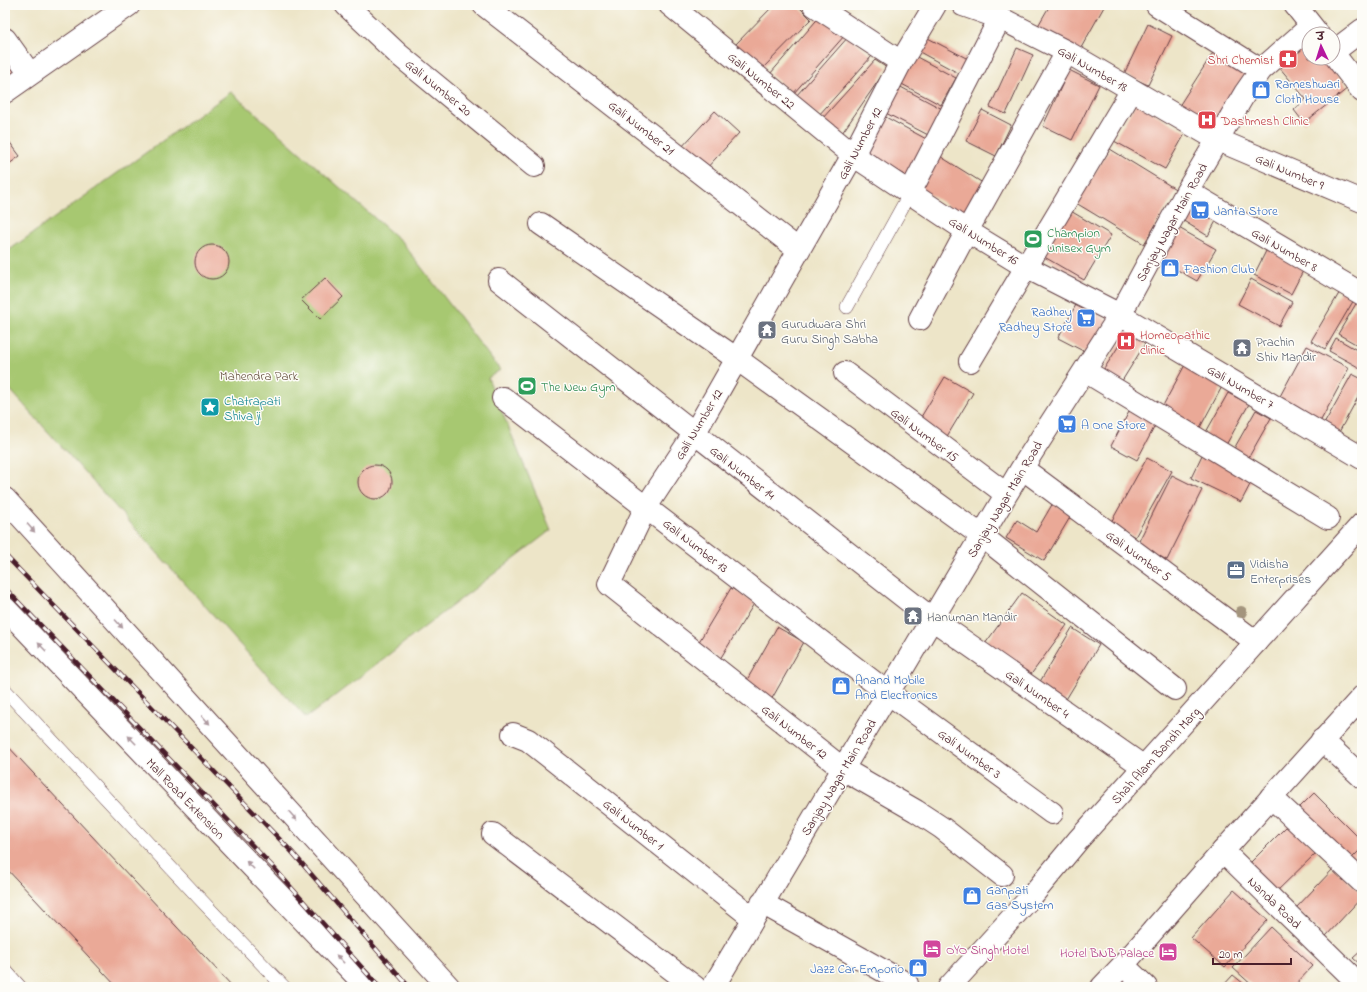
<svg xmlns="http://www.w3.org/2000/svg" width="1367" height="992" viewBox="0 0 1367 992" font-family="'Indie Flower','Playpen Sans Deva',sans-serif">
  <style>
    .green { fill: #a7c871; stroke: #78744e }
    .building { fill: #eaa997 }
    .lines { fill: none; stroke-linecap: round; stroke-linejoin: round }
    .service-casing { stroke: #623d43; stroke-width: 14 }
    .minor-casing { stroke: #623d43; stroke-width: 24 }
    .tertiary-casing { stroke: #623d43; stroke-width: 24 }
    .secondary-casing { stroke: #623d43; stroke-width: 24 }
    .service { stroke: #fff; stroke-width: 13 }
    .minor { stroke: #fff; stroke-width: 22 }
    .tertiary { stroke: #fff; stroke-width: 22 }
    .secondary { stroke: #fff; stroke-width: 22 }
    .rail-casing { stroke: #4a1f2b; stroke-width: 4.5 }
    .rail { stroke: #fdfcf7; stroke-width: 3; stroke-dasharray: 9; stroke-linecap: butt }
    .tree { fill: #a3947d }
    .oneway { fill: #ae9aa0 }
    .labels { text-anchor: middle; stroke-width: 3; stroke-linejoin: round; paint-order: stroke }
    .health-label { font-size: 13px; fill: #be3a42; stroke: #fdfcf7; text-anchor: start }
    .street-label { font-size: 13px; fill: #4a1f2b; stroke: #fdfcf7 }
    .shop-label { font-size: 13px; fill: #366cbe; stroke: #fdfcf7; text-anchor: start }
    .leisure-label { font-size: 13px; fill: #27864d; stroke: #fdfcf7; text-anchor: start }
    .worship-label { font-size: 13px; fill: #5b616d; stroke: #fdfcf7; text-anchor: start }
    .park-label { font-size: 13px; fill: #665240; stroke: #fdfcf7 }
    .culture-label { font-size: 13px; fill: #0d838f; stroke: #fdfcf7; text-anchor: start }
    .service-label { font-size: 13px; fill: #4e5e75; stroke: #fdfcf7; text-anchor: start }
    .hotel-label { font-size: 13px; fill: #b23c85; stroke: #fdfcf7; text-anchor: start }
  </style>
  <rect width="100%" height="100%" fill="#fdfcf7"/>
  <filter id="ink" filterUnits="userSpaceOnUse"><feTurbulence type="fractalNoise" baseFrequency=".025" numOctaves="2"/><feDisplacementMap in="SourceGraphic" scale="8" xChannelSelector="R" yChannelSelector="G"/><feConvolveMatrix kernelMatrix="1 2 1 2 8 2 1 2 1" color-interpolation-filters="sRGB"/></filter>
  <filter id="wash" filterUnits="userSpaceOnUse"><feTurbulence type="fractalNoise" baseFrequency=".012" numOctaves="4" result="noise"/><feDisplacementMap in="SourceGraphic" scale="16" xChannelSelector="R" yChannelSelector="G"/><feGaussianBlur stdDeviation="0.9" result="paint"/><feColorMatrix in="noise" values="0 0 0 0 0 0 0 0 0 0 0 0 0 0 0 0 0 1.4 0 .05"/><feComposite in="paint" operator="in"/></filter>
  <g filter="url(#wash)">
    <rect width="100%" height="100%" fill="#ede5c8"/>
    <path class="green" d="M 231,92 L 402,242 L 500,370 L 488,378 L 551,530 L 306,718 L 5,384 L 5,253 Z"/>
    <g id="blocks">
      <path class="building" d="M 774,5 L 797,5 L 811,19 L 760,71 L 734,46 Z
        M 1050,5 L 1105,5 L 1077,55 L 1035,31 Z
        M 822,14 L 845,35 L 793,94 L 770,74 Z
        M 1148,24 L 1172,36 L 1148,85 L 1124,74 Z
        M 922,35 L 968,59 L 960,74 L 914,49 Z
        M 849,36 L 872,56 L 818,116 L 796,96 Z
        M 1309,41 L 1309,58 L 1324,58 L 1348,88 L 1304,123 L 1294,110 L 1306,99 L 1279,67 Z
        M 1017,48 L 1033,55 L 1006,114 L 990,107 Z
        M 1216,48 L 1249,68 L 1209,130 L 1177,109 Z
        M 5,54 L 17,72 L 5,81 Z
        M 913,55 L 956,78 L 941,105 L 898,82 Z
        M 875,60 L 887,68 L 840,136 L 822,119 Z
        M 1069,70 L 1099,85 L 1072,140 L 1043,126 Z
        M 895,84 L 946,111 L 932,137 L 880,110 Z
        M 1136,103 L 1186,132 L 1165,169 L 1114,141 Z
        M 982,110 L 1011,125 L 996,156 L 966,141 Z
        M 715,111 L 739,133 L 704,171 L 680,149 Z
        M 880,114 L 930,141 L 910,178 L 860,151 Z
        M 5,136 L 20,156 L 5,167 Z
        M 1110,149 L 1177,190 L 1144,244 L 1076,203 Z
        M 938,155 L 986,185 L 966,217 L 918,187 Z
        M 1190,206 L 1216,221 L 1208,236 L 1182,220 Z
        M 1069,210 L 1111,235 L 1084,280 L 1041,255 Z
        M 1177,227 L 1216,249 L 1197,281 L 1158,259 Z
        M195 262a17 17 0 1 1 34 0a17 17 0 1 1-34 0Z
        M 1268,247 L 1305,267 L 1291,294 L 1254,275 Z
        M 325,278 L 343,297 L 320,319 L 301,300 Z
        M 1251,279 L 1292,302 L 1279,326 L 1238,304 Z
        M 1341,290 L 1355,298 L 1325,349 L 1311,341 Z
        M 1357,302 L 1362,305 L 1362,346 L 1361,347 L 1338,334 Z
        M 1077,303 L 1107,320 L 1089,354 L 1058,338 Z
        M 1130,328 L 1148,339 L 1117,389 L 1099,377 Z
        M 1336,338 L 1362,353 L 1362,364 L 1360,368 L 1329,351 Z
        M 1307,346 L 1349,368 L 1320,422 L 1278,400 Z
        M 1186,363 L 1224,383 L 1197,433 L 1159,413 Z
        M 1352,374 L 1362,379 L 1362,390 L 1338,434 L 1323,426 Z
        M 945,377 L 973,393 L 946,438 L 918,422 Z
        M 1228,393 L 1249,404 L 1222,452 L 1201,441 Z
        M 1131,408 L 1157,422 L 1137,460 L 1111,446 Z
        M 1256,410 L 1271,418 L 1246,462 L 1231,454 Z
        M 1204,451 L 1255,475 L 1241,502 L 1191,478 Z
        M 1147,458 L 1172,471 L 1135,537 L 1110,524 Z
        M358 482a17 17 0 1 1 34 0a17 17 0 1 1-34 0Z
        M 1172,475 L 1202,490 L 1167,560 L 1137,545 Z
        M 1053,503 L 1072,514 L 1044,561 L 1006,538 L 1017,520 L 1036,532 Z
        M 731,588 L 755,602 L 720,659 L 697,645 Z
        M 1022,593 L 1067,625 L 1027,680 L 982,648 Z
        M 777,627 L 804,642 L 770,702 L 743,687 Z
        M 1072,628 L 1099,645 L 1062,706 L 1035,690 Z
        M 5,743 L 233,987 L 117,987 L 5,867 Z
        M 1314,793 L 1362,841 L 1362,848 L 1346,864 L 1295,812 Z
        M 1290,823 L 1318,851 L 1274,894 L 1247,866 Z
        M 1334,868 L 1362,894 L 1362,897 L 1326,936 L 1296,908 Z
        M 1234,890 L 1268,920 L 1225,967 L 1191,938 Z
        M 1271,927 L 1313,966 L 1293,987 L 1254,987 L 1233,968 Z
        M 1362,950 L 1362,966 L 1353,958 Z
        M 1233,975 L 1244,984 L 1241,987 L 1222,987 Z"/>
    </g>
  </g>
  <g filter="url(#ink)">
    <use href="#blocks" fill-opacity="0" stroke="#623d43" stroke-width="1"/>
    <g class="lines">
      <defs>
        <path id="service" d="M 847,307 L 910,193
          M 5,690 L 201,900 L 284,987
          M 5,970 L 20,987"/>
        <path id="minor" d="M 346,5 L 398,54 L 534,166
          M 484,5 L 799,250
          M 670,5 L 853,155 L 967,231 L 1026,267 L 1120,315 L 1362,458
          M 814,5 L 901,62
          M 935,5 L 901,62 L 853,155 L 694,434 L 646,507 L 609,584 L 843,769 L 916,811 L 942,828 L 1002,875
          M 963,5 L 1000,18 L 1067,52 L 1218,140 L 1362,201
          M 1157,5 L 1261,70
          M 5,39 L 30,74
          M 1333,52 L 1362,30
          M 5,92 L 129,5
          M 1187,191 L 1362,294
          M 910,193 L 1000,18
          M 541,224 L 737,359 L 982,536 L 1175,689
          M 499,280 L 932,619 L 1144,767
          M 920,319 L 967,231 L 1067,52
          M 970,361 L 1132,90
          M 1085,371 L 1328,518
          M 845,373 L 1006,494
          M 503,398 L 888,693 L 1052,813
          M 1022,468 L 1256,642
          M 513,734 L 528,740 L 753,918
          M 1322,740 L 1362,777
          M 1271,797 L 1362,882
          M 493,834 L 695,987
          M 1223,851 L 1362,987
          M 762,903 L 907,984
          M 1123,965 L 1146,987
          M 713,987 L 1022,468 L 1120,315 L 1187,191 L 1245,93 L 1261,70 L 1311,26"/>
        <path id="tertiary" d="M 1295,5 L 1318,34
          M 1333,53 L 1362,91
          M 949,987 L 1030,898 L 1079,839 L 1362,524
          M 1102,987 L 1123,965 L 1223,851 L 1362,697"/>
        <path id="secondary" d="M 5,499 L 449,987
          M 5,608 L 367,987"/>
      </defs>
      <use href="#service" class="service-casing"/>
      <use href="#minor" class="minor-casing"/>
      <use href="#tertiary" class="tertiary-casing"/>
      <use href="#secondary" class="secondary-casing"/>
      <use href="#service" class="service"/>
      <use href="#minor" class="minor"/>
      <use href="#tertiary" class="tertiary"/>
      <use href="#secondary" class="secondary"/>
      <defs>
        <path id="rail" d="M 5,555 L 292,852 L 409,987
          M 5,588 L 274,868 L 379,987"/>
      </defs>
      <use href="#rail" class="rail-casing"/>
      <use href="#rail" class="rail"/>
    </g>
    <circle class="tree" cx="1241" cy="612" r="6"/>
    <defs><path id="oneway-solid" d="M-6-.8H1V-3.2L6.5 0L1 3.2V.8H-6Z"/></defs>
    <g class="oneway">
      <use href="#oneway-solid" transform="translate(31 528) rotate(48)"/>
      <use href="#oneway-solid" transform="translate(119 624) rotate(48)"/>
      <use href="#oneway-solid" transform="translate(42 647) rotate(-134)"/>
      <use href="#oneway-solid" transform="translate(206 720) rotate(48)"/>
      <use href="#oneway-solid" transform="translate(132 740) rotate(-134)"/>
      <use href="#oneway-solid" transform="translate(293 816) rotate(48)"/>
      <use href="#oneway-solid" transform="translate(250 865) rotate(-134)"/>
      <use href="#oneway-solid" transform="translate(340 959) rotate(-134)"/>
    </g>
  </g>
  <defs>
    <symbol id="pharmacy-square" viewBox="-11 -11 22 22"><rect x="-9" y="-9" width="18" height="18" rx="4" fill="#e0444e" stroke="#fdfcf7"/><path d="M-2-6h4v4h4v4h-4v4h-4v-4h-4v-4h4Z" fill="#fff"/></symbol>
    <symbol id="shop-square" viewBox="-11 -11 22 22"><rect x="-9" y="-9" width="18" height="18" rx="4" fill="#3f7fe0" stroke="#fdfcf7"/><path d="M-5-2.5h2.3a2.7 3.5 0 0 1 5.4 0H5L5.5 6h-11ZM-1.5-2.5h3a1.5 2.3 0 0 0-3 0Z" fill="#fff"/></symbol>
    <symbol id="hospital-square" viewBox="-11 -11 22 22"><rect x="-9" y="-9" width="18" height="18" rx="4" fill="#e0444e" stroke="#fdfcf7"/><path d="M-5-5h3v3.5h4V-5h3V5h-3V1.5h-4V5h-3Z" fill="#fff"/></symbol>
    <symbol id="supermarket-square" viewBox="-11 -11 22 22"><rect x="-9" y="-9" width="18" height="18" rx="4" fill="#3f7fe0" stroke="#fdfcf7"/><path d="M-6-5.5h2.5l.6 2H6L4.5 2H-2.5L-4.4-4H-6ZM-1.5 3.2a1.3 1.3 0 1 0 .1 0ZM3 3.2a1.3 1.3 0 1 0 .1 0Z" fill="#fff"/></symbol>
    <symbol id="stadium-square" viewBox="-11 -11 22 22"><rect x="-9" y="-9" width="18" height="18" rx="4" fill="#2e9e5b" stroke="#fdfcf7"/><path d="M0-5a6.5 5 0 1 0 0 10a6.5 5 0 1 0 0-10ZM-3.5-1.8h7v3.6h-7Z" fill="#fff"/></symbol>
    <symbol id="temple-square" viewBox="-11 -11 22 22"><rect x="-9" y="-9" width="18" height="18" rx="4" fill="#6b7280" stroke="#fdfcf7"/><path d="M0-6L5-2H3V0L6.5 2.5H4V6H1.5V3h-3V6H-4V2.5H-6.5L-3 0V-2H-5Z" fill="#fff"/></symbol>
    <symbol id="sight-square" viewBox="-11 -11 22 22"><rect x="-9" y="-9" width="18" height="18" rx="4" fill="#0f9aa8" stroke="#fdfcf7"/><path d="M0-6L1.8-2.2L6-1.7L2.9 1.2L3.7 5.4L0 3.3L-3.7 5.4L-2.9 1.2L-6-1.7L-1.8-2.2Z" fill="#fff"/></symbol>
    <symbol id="office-square" viewBox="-11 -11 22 22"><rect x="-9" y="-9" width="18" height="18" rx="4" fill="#5c6f8a" stroke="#fdfcf7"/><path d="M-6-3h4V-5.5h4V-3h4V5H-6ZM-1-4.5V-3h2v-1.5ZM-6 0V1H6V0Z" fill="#fff"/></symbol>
    <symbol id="hotel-square" viewBox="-11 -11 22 22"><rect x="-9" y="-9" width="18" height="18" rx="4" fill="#d1479c" stroke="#fdfcf7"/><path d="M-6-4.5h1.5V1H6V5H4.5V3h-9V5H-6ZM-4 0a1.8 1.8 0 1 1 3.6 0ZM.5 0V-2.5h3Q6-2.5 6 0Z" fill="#fff"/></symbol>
  </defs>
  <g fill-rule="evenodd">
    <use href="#pharmacy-square" x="1277" y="48" width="22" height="22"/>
    <use href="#shop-square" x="1250" y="79" width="22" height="22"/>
    <use href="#hospital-square" x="1196" y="109" width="22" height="22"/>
    <use href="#supermarket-square" x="1189" y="199" width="22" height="22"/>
    <use href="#stadium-square" x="1022" y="228" width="22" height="22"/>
    <use href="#shop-square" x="1159" y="257" width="22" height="22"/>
    <use href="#supermarket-square" x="1075" y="307" width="22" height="22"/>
    <use href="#temple-square" x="756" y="319" width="22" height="22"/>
    <use href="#hospital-square" x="1115" y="330" width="22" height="22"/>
    <use href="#temple-square" x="1231" y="337" width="22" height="22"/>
    <use href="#stadium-square" x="516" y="375" width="22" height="22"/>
    <use href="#sight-square" x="199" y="396" width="22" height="22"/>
    <use href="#supermarket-square" x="1056" y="413" width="22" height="22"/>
    <use href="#office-square" x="1225" y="559" width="22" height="22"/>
    <use href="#temple-square" x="902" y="605" width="22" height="22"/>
    <use href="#shop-square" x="830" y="675" width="22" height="22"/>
    <use href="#shop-square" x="961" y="885" width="22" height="22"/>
    <use href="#hotel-square" x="921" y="938" width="22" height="22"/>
    <use href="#hotel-square" x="1157" y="941" width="22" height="22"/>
    <use href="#shop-square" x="907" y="957" width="22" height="22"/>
  </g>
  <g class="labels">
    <g class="health-label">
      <text x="1274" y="64" text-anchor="end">Shri Chemist</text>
      <text x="1221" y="125">Dashmesh Clinic</text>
      <text x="1140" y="339">Homeopathic<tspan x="1140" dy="15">clinic</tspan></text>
    </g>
    <g class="street-label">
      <text transform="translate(1093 68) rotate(30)" y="5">Gali Number 18</text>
      <text transform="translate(762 80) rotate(39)" y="5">Gali Number 22</text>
      <text transform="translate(439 87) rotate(39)" y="5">Gali Number 20</text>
      <text transform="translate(642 127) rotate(38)" y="5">Gali Number 21</text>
      <text transform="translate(859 143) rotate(-62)" y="5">Gali Number 12</text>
      <text transform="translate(1290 171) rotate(23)" y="5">Gali Number 9</text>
      <text transform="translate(1171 222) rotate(-61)" y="5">Sanjay Nagar Main Road</text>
      <text transform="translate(984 240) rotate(32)" y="5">Gali Number 16</text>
      <text transform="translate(1285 249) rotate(30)" y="5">Gali Number 8</text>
      <text transform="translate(1241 386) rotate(30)" y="5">Gali Number 7</text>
      <text transform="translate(698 424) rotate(-59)" y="5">Gali Number 12</text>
      <text transform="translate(925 434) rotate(37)" y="5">Gali Number 15</text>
      <text transform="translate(743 472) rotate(38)" y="5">Gali Number 14</text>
      <text transform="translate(1004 499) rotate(-59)" y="5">Sanjay Nagar Main Road</text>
      <text transform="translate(696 545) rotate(38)" y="5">Gali Number 13</text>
      <text transform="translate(1139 555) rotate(36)" y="5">Gali Number 5</text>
      <text transform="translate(1038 693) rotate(35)" y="5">Gali Number 4</text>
      <text transform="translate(795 731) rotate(38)" y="5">Gali Number 12</text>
      <text transform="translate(970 753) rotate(36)" y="5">Gali Number 3</text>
      <text transform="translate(1155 755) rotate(-48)" y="5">Shah Alam Bandh Marg</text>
      <text transform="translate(838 777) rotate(-59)" y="5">Sanjay Nagar Main Road</text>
      <text transform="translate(186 798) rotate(46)" y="5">Mall Road Extension</text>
      <text transform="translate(634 824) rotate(38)" y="5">Gali Number 1</text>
      <text transform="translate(1275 902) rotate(44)" y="5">Nanda Road</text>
    </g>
    <g class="shop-label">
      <text x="1275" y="88">Rameshwari<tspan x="1275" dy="15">Cloth House</tspan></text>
      <text x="1214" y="215">Janta Store</text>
      <text x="1184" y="273">Fashion Club</text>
      <text x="1072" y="316" text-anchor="end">Radhey<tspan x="1072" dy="15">Radhey Store</tspan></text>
      <text x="1081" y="429">A One Store</text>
      <text x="855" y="684">Anand Mobile<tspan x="855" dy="15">And Electronics</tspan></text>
      <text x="986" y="894">Ganpati<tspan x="986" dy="15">Gas System</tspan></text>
      <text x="904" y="973" text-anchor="end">Jazz Car Emporio</text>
    </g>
    <g class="leisure-label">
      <text x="1047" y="237">Champion<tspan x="1047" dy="15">Unisex Gym</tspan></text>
      <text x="541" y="391">The New Gym</text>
    </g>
    <g class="worship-label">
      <text x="781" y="328">Gurudwara Shri<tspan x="781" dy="15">Guru Singh Sabha</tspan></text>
      <text x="1256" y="346">Prachin<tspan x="1256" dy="15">Shiv Mandir</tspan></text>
      <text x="927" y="621">Hanuman Mandir</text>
    </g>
    <g class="park-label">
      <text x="259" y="380">Mahendra Park</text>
    </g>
    <g class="culture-label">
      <text x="224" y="405">Chatrapati<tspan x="224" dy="15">Shiva ji</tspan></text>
    </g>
    <g class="service-label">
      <text x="1250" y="568">Vidisha<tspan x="1250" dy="15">Enterprises</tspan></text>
    </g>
    <g class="hotel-label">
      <text x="946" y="954">OYO Singh Hotel</text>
      <text x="1154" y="957" text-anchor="end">Hotel BNB Palace</text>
    </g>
  </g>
  <rect width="1367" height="992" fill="none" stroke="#fdfcf7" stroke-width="20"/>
  <g transform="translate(1321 46) rotate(356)"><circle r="19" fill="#fdfcf7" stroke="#b5a4a5"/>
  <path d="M0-3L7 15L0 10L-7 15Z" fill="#b5179e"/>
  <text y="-6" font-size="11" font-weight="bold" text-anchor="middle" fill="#4a1f2b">उ</text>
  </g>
  <path d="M1213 958v6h78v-6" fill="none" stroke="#4a1f2b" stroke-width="2"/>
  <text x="1219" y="958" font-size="12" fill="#4a1f2b" stroke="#fdfcf7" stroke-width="3" paint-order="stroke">20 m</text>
</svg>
